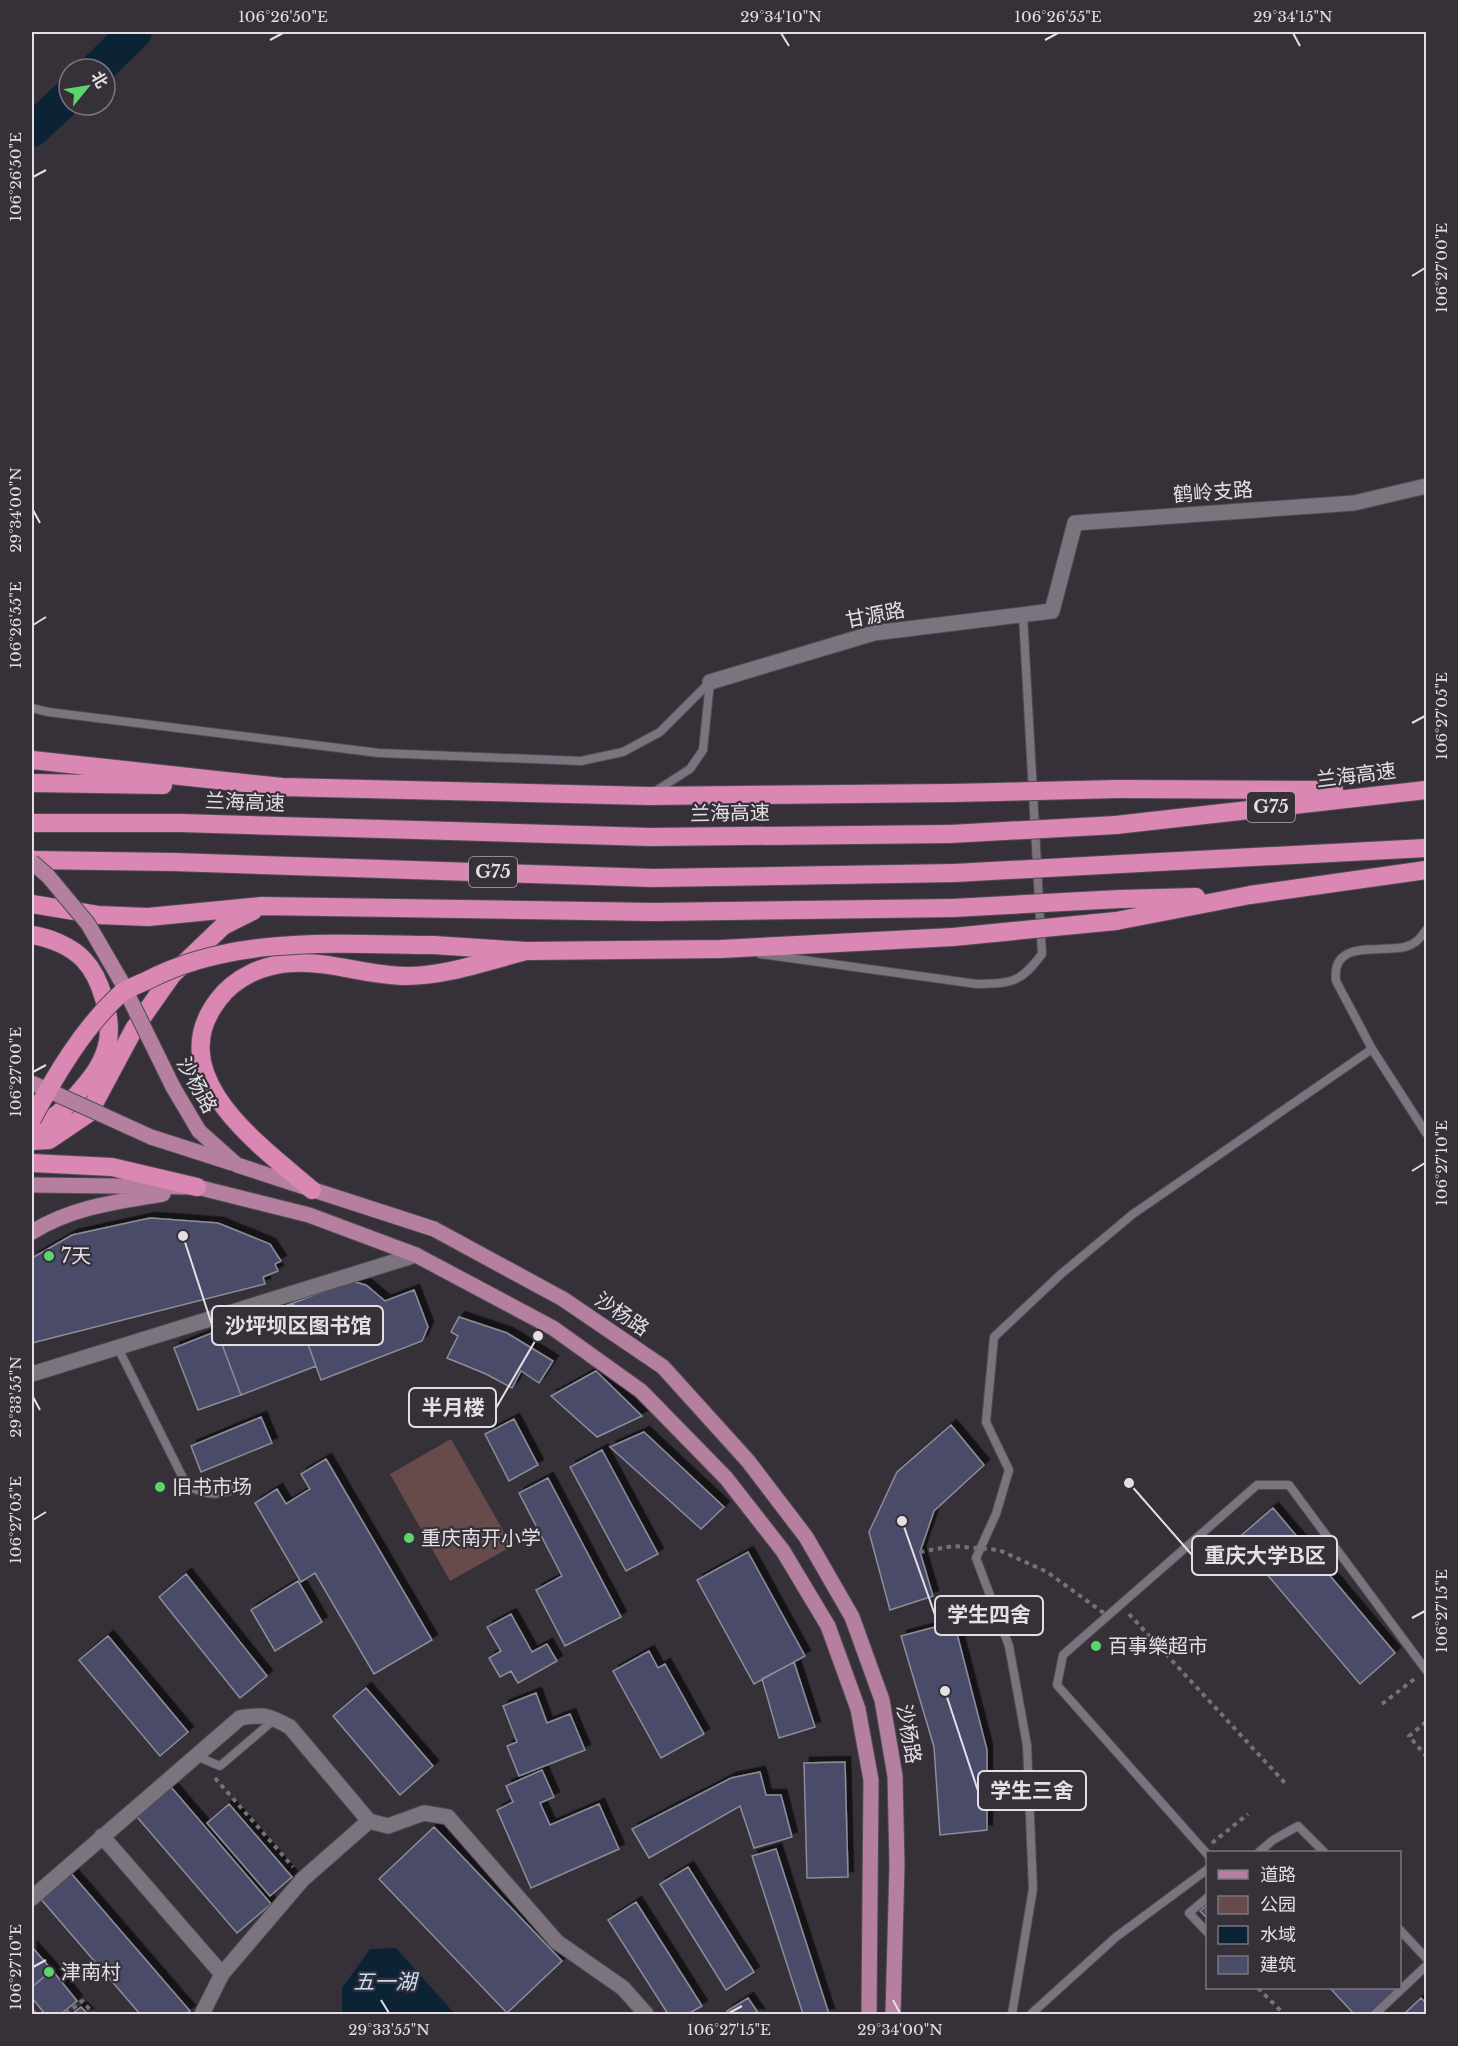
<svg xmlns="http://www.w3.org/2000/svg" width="1458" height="2046" viewBox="0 0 1458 2046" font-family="'Libre Baskerville','Noto Sans SC',serif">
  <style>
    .green { fill: #664b4a }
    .water { fill: #0c2336 }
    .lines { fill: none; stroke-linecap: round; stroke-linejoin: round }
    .river { stroke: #0c2336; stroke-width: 34 }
    .building { fill: #4a4c68; stroke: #8b8d99; stroke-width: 1.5; filter: url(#shadow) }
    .lane-casing { stroke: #504c53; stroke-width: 10 }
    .street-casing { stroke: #504c53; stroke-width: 17 }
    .primary-casing { stroke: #504c53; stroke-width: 17 }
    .highway-casing { stroke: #504c53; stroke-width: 20 }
    .path { stroke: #767078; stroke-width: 4; stroke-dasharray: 4.5 4.5; stroke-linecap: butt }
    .lane { stroke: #7b747f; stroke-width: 8 }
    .street { stroke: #7b747f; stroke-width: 15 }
    .primary { stroke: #b57f9f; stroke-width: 15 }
    .highway { stroke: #db87b4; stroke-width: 18 }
    .primary-bridge-casing { stroke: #504c53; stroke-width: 17; stroke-linecap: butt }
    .highway-bridge-casing { stroke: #504c53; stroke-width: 20; stroke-linecap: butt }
    .path-bridge { stroke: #767078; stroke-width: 4; stroke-dasharray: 4.5 4.5; stroke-linecap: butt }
    .primary-bridge { stroke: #b57f9f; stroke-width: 15 }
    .highway-bridge { stroke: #db87b4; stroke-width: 18 }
    .ticks { fill: none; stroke: #e3dfe5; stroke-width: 2 }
    .poi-dot { fill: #5dd56d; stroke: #363039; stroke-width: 2 }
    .labels { text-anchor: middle; stroke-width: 4.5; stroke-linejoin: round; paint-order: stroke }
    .shield { fill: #363039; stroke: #afaab1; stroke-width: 1.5 }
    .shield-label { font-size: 18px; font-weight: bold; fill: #e3dfe5 }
    .street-label { font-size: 20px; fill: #e3dfe5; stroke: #363039 }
    .poi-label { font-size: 20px; fill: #e3dfe5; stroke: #363039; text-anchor: start }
    .water-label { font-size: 21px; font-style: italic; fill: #c4e0f9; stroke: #363039 }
    .leader { fill: none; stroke: #e3dfe5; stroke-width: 2 }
    .callout-dot { fill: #e3dfe5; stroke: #363039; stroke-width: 2 }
    .callout { fill: #363039; stroke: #e3dfe5; stroke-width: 2 }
    .callout-label { font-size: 21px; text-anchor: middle; font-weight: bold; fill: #e3dfe5 }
    .neatline { fill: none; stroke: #e3dfe5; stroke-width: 2 }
    .ticks-label { font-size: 15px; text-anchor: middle; fill: #e3dfe5 }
  </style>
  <defs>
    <filter id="shadow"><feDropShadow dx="5.5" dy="-5.5" stdDeviation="0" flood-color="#0009"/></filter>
  </defs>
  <rect width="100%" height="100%" fill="#363039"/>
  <path class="green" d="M 451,1439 L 512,1546 L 450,1581 L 390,1474 Z"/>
  <path class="water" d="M 396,1948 L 455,2014 L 342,2014 L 342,1988 L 370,1949 Z"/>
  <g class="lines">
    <path class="river" d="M 97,69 L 135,32
      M 32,130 L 69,96"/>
  </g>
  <path class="building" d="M 150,1218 L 218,1223 L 270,1244 L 281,1261 L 275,1264 L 278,1271 L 263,1277 L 265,1284 L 32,1343 L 32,1258 L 72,1235 Z
    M 351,1281 L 366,1285 L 385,1301 L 414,1290 L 428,1327 L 422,1341 L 321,1380 L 293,1303 Z
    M 293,1303 L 316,1366 L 241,1395 L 217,1331 Z
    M 459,1317 L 507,1333 L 553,1361 L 539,1383 L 521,1371 L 512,1388 L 486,1374 L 447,1358 L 458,1336 L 451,1332 Z
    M 217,1331 L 241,1395 L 198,1410 L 174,1348 Z
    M 596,1371 L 642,1416 L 597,1437 L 551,1396 Z
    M 261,1417 L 272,1443 L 201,1472 L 191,1446 Z
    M 514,1419 L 538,1465 L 509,1481 L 485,1434 Z
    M 951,1425 L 984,1465 L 934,1511 L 920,1552 L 933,1596 L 890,1610 L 869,1532 L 897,1472 Z
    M 644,1432 L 724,1507 L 701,1529 L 610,1447 Z
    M 602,1450 L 658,1554 L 626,1571 L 570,1467 Z
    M 326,1459 L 432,1640 L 374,1674 L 315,1573 L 301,1582 L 255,1503 L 277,1489 L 286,1504 L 310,1489 L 301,1474 Z
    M 548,1478 L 621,1617 L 565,1646 L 536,1590 L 562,1576 L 519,1493 Z
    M 1273,1508 L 1395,1653 L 1360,1684 L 1237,1539 Z
    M 748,1552 L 805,1656 L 754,1684 L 697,1580 Z
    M 186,1574 L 267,1676 L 240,1698 L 159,1597 Z
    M 298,1581 L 322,1622 L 275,1651 L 251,1610 Z
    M 511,1614 L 532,1652 L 547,1644 L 557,1661 L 518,1683 L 511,1671 L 500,1677 L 489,1658 L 501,1651 L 487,1627 Z
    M 954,1622 L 987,1750 L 987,1830 L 940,1835 L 934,1747 L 901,1636 Z
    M 108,1636 L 188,1732 L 160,1756 L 79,1660 Z
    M 649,1651 L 658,1668 L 665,1664 L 704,1734 L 661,1758 L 613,1671 Z
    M 794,1662 L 815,1727 L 779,1738 L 762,1679 Z
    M 366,1688 L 433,1766 L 400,1795 L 333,1716 Z
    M 536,1693 L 547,1723 L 570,1714 L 585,1750 L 519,1776 L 507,1746 L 517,1742 L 503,1706 Z
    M 845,1762 L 848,1877 L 807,1878 L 804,1763 Z
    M 542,1770 L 554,1797 L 540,1803 L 550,1825 L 599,1804 L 619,1849 L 531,1888 L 497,1810 L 513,1802 L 506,1786 Z
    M 760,1772 L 766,1795 L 781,1795 L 792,1837 L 754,1848 L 740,1806 L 649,1858 L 632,1829 L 731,1778 Z
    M 171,1787 L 271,1904 L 237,1933 L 137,1817 Z
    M 229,1804 L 292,1877 L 270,1896 L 207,1823 Z
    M 434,1827 L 562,1961 L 507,2013 L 379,1879 Z
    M 776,1849 L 829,2014 L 803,2014 L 752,1856 Z
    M 688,1867 L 754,1972 L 726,1990 L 660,1884 Z
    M 70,1872 L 190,2011 L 185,2014 L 140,2014 L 40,1898 Z
    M 636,1902 L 702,2006 L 688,2014 L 668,2014 L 608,1920 Z
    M 1208,1904 L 1208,1919 L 1200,1911 Z
    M 32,1947 L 52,1970 L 32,1987 Z
    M 52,1970 L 77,2001 L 61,2014 L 45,2014 L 32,1998 L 32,1987 Z
    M 1330,1988 L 1392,1988 L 1396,1991 L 1370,2014 L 1354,2014 Z
    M 748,1998 L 759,2014 L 729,2014 L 727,2011 Z
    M 1421,1998 L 1426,2003 L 1426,2014 L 1404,2014 Z
    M 81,2007 L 88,2014 L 72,2014 Z"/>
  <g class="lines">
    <defs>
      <path id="lane" d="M 32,708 L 48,712 L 379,753 L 581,761 L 623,752 L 660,732 L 710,682
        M 654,792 L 690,769 L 703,750 L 710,682
        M 760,954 L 977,984 C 1014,983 1020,983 1042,954 L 1023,615
        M 1372,1049 L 1336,981 C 1331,939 1378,953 1405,947 C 1414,945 1421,938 1426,930
        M 118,1348 L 187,1486 C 210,1496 218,1496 240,1487
        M 196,1756 L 220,1766 L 275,1719
        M 1259,1852 L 1273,1840 L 1298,1826 L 1324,1852
        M 1208,1855 L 1057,1685 L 1063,1655 L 1257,1485 L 1289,1485 L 1426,1670
        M 1208,1897 L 1189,1913 L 1208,1933
        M 1400,1930 L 1426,1958
        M 1012,2014 L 1033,1889 L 1027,1745 L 1009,1646 L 976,1558 L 996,1514 L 1009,1470 L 986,1422 L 994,1337 L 1061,1274 L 1133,1214 L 1372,1049 L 1426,1133
        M 1031,2014 L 1116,1937 L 1208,1869
        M 1375,2014 L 1426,1966"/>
      <path id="street" d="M 710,682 L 874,633 L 1052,611 L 1075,523 L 1354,503 L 1426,486
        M 32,1374 L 416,1255
        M 369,1821 L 388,1826 L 424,1813 L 448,1817 L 557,1942 L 623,1988 L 646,2014
        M 102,1836 L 222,1974
        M 32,1898 L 240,1718 C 264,1714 268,1715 290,1727 L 369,1821 L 303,1879 L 222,1974 L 202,2014"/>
      <path id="primary" d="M 173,1087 L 199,1131 L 237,1165 L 434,1229 L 563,1299 L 663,1367 L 748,1461 L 806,1537 L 852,1617 L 882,1700 L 895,1776 L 897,1865 L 893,2014
        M 151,1137 L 232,1163
        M 32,1185 L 197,1187 L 309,1215 L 416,1255 L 553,1328 L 641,1391 L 726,1478 L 783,1551 L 828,1626 L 858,1709 L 871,1780 L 869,2014
        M 32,1232 C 73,1207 116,1202 163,1194"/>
      <path id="highway" d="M 32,760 L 282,787 L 648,796 L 952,793
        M 32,783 L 163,785
        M 1118,789 L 1334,790
        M 32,823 L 180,823 L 650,837 L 950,834
        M 1116,825 L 1426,790
        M 32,860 L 174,862 L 653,878 L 955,873
        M 1121,864 L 1426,848
        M 1120,899 L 1196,897
        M 32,904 L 98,915 L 148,917 L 262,906 L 654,912 L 953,908
        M 1116,921 L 1250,895 L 1426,870
        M 32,935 C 50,938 71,946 84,960 C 101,978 112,1017 108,1041 C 104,1065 88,1082 73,1099 C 63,1110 47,1126 32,1125
        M 433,945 L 526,951 L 721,949 L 953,937
        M 32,1141 L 49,1140 L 89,1113 L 134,1029 L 172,975 L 223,926 L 253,911
        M 32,1163 L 112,1167 L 197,1187
        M 312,1190 C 261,1146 160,1076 218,1000 C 235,977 264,964 293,963 C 331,961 368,976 406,976 C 446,976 487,961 526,951"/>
    </defs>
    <use href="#lane" class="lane-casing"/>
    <use href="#street" class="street-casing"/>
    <use href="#primary" class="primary-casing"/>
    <use href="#highway" class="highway-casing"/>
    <path class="path" d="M 1129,1614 L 1285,1783
      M 1382,1704 L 1417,1677
      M 1426,1722 L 1409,1736 L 1426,1756
      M 215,1778 L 293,1867
      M 1212,1843 L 1248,1814
      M 1258,1988 L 1284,2014
      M 32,2010 L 36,2014
      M 66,2014 L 82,2001 L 94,2014"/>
    <use href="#lane" class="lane"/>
    <use href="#street" class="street"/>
    <use href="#primary" class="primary"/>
    <use href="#highway" class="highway"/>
    <defs>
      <path id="primary-bridge" d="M 32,862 L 48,876 L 88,924 L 121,981 L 173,1087
        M 32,1083 L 151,1137"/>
      <path id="highway-bridge" d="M 952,793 L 1118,789
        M 950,834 L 1116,825
        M 955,873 L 1121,864
        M 953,908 L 1120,899
        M 953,937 L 1116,921
        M 32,1119 C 55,1076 82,1030 118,996 C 125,989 137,985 146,981 C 232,935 339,944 433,945"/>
    </defs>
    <use href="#primary-bridge" class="primary-bridge-casing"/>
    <use href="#highway-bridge" class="highway-bridge-casing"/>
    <path class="path-bridge" d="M 920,1552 L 953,1546 L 999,1550 L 1047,1572 L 1108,1616"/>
    <use href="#primary-bridge" class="primary-bridge"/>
    <use href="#highway-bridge" class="highway-bridge"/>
  </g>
  <path class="ticks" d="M 781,33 L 789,46M 1293,33 L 1300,46M 270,40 L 283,33M 1045,40 L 1058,33M 33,177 L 46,170M 1412,276 L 1425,268M 33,510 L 40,523M 33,625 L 46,617M 1412,723 L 1425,716M 33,1072 L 46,1065M 1412,1171 L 1425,1163M 33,1397 L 40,1410M 33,1520 L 46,1512M 1412,1618 L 1425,1611M 33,1967 L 46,1960M 381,2000 L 389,2013M 893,2000 L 900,2013M 729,2013 L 742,2006"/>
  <g class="poi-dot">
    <circle cx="49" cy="1256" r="6"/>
    <circle cx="160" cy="1487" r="6"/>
    <circle cx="409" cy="1538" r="6"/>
    <circle cx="1096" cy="1646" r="6"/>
    <circle cx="49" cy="1972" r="6"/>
  </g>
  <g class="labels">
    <g class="shield">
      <rect x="1247" y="792" width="48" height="30" rx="4.5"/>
      <rect x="469" y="857" width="48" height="30" rx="4.5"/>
    </g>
    <g class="shield-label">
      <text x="1271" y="813">G75</text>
      <text x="493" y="878">G75</text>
    </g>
    <g class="street-label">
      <text transform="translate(1213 492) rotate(-4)" y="7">鹤岭支路</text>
      <text transform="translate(875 615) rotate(-11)" y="7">甘源路</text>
      <text transform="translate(1356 775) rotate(-7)" y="7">兰海高速</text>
      <text transform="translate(245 802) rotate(2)" y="7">兰海高速</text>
      <text transform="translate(730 813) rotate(-1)" y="7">兰海高速</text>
      <text transform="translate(197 1085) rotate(61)" y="7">沙杨路</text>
      <text transform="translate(622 1314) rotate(34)" y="7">沙杨路</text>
      <text transform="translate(909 1734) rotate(80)" y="7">沙杨路</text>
    </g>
    <g class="poi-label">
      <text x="61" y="1263">7天</text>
      <text x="172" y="1494">旧书市场</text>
      <text x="421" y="1545">重庆南开小学</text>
      <text x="1108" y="1653">百事樂超市</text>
      <text x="61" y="1979">津南村</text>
    </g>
    <g class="water-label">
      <text x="385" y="1989">五一湖</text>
    </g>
  </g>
  <path class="leader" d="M183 1236L212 1325M538 1336L496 1408M1129 1483L1192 1555M902 1521L935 1615M945 1691L978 1791"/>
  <g class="callout-dot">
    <circle cx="183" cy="1236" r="6"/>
    <circle cx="538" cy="1336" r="6"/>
    <circle cx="1129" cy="1483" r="6"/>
    <circle cx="902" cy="1521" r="6"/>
    <circle cx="945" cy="1691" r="6"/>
  </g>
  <g class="callout">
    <rect x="212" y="1306" width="171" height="39" rx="6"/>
    <rect x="409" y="1388" width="87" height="39" rx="6"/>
    <rect x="1192" y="1536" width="145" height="39" rx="6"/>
    <rect x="935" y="1596" width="108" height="39" rx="6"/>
    <rect x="978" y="1771" width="108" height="39" rx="6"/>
  </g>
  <g class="callout-label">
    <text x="298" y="1333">沙坪坝区图书馆</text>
    <text x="453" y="1415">半月楼</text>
    <text x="1265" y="1563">重庆大学B区</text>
    <text x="989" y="1622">学生四舍</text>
    <text x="1032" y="1798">学生三舍</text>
  </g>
  <rect width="1458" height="2046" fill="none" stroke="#363039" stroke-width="66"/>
  <rect x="1206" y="1851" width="195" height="138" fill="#363039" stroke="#7b767e" stroke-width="1.5"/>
  <rect x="1218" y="1870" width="30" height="9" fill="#b57f9f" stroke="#7b767e" stroke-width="1.5"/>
  <text x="1260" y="1881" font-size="18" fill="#e3dfe5">道路</text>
  <rect x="1218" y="1896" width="30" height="18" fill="#664b4a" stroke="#7b767e" stroke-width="1.5"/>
  <text x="1260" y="1911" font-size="18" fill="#e3dfe5">公园</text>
  <rect x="1218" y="1926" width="30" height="18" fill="#0c2336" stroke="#7b767e" stroke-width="1.5"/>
  <text x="1260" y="1941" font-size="18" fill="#e3dfe5">水域</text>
  <rect x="1218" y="1956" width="30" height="18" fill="#4a4c68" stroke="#7b767e" stroke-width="1.5"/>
  <text x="1260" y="1971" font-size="18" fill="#e3dfe5">建筑</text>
  <g transform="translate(87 87) rotate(60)"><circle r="28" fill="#363039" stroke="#7b767e" stroke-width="1.5"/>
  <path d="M0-4.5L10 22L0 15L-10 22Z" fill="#5dd56d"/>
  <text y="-9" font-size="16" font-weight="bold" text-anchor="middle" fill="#e3dfe5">北</text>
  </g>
  <rect x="33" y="33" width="1392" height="1980" class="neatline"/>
  <g class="ticks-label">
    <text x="283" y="22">106°26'50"E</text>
    <text x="781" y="22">29°34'10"N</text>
    <text x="1058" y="22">106°26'55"E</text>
    <text x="1293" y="22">29°34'15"N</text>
    <text transform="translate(16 177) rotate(-90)" y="5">106°26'50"E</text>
    <text transform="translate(1442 268) rotate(-90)" y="5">106°27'00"E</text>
    <text transform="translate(16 510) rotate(-90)" y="5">29°34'00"N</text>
    <text transform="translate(16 625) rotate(-90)" y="5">106°26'55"E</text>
    <text transform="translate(1442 716) rotate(-90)" y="5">106°27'05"E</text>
    <text transform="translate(16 1072) rotate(-90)" y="5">106°27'00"E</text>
    <text transform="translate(1442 1163) rotate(-90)" y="5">106°27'10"E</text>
    <text transform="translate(16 1397) rotate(-90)" y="5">29°33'55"N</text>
    <text transform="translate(16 1520) rotate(-90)" y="5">106°27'05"E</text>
    <text transform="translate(1442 1611) rotate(-90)" y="5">106°27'15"E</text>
    <text transform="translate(16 1967) rotate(-90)" y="5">106°27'10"E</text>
    <text x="389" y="2035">29°33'55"N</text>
    <text x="729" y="2035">106°27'15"E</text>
    <text x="900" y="2035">29°34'00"N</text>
  </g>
</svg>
